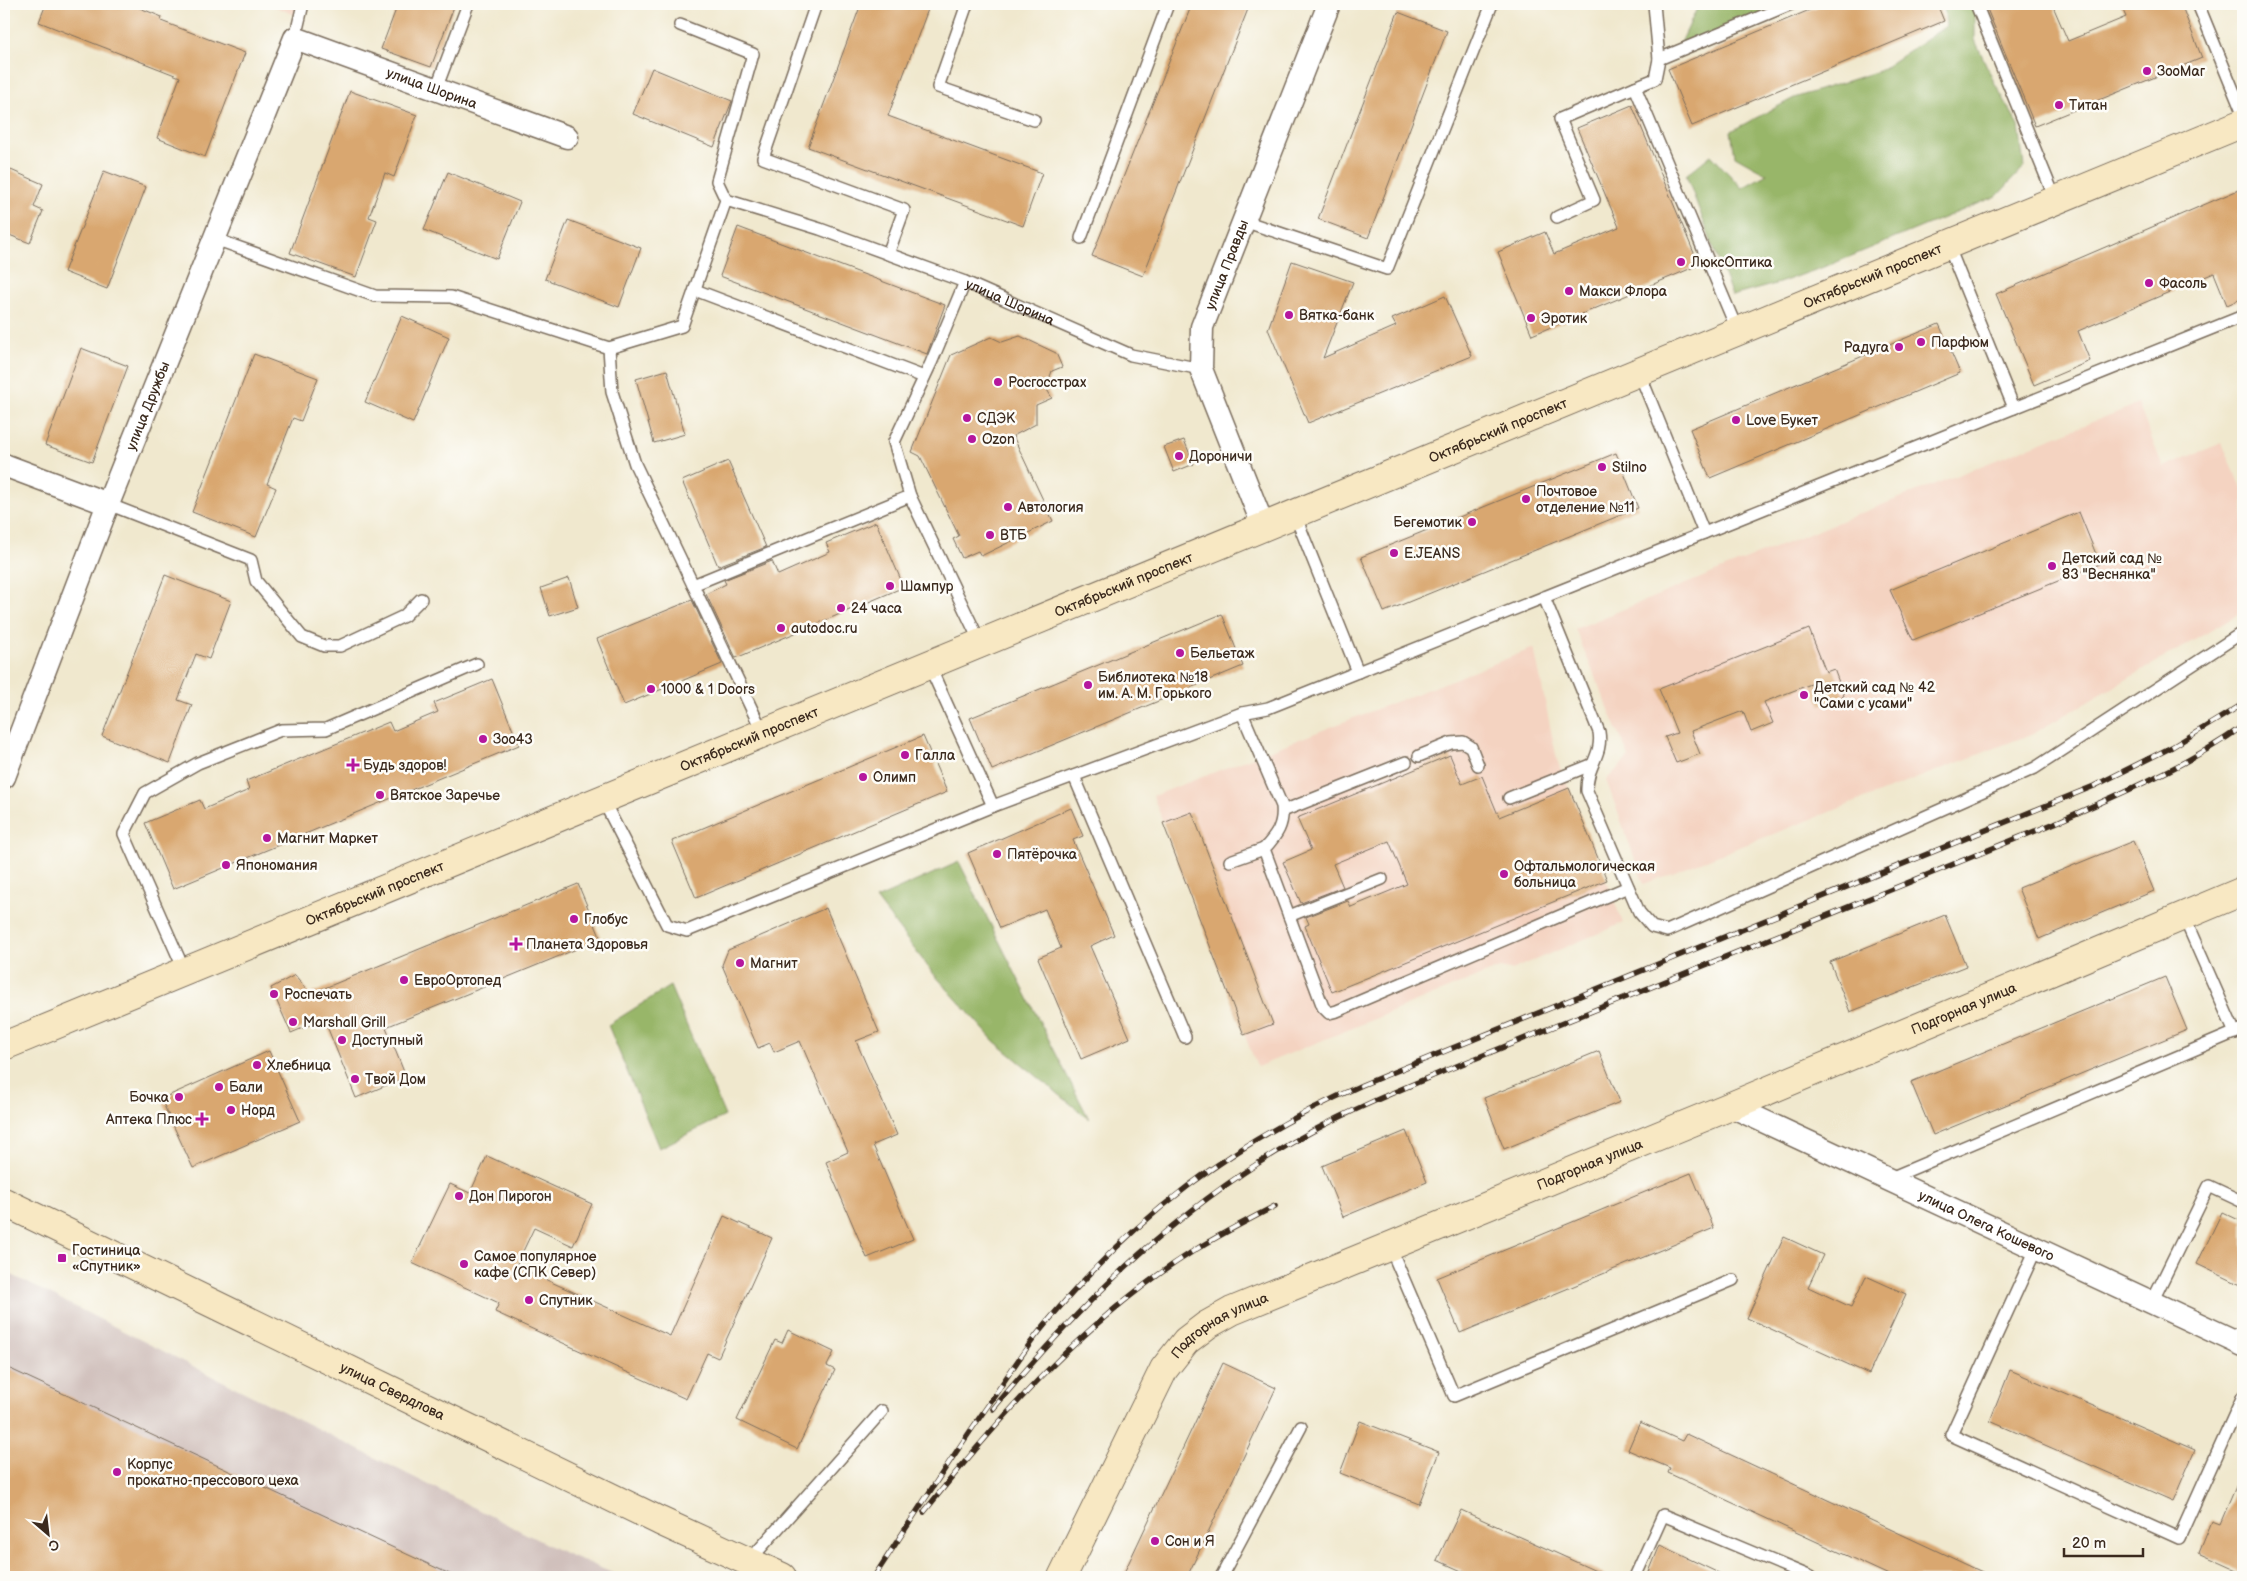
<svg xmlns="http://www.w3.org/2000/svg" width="2247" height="1581" viewBox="0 0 2247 1581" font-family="'Balsamiq Sans',sans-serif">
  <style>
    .built { fill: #f4d3c1 }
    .industrial { fill: #d0c0bc }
    .forest { fill: #98b669; stroke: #6a7044 }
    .building { fill: #d9a770 }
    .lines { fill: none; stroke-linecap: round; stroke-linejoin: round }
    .lane-casing { stroke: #7a6c5c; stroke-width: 14 }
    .street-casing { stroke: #7a6c5c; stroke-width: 25 }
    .secondary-casing { stroke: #7a6c5c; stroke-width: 30 }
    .lane { stroke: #fff; stroke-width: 11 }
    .street { stroke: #fff; stroke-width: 22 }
    .secondary { stroke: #f8e8c3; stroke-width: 28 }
    .rail-casing { stroke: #3b2a1e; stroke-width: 5.5 }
    .rail { stroke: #fdfcf7; stroke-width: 4; stroke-dasharray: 11; stroke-linecap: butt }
    .poi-dot { fill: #b5179e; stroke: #fdfcf7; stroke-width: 2 }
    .labels { text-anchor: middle; stroke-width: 5; stroke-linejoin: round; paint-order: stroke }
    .poi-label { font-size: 14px; fill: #3b2a1e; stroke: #fdfcf7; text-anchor: start }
    .street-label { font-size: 14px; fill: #3b2a1e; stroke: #fdfcf7 }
  </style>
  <rect width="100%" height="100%" fill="#fdfcf7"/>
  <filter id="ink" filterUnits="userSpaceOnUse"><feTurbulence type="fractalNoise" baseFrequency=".02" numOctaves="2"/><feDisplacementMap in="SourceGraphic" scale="10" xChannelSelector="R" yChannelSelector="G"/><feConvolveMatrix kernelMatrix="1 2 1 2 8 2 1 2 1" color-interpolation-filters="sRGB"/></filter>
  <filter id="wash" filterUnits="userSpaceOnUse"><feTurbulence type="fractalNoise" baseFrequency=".0096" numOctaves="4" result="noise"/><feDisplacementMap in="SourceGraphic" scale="20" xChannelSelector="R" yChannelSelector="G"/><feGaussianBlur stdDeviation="1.12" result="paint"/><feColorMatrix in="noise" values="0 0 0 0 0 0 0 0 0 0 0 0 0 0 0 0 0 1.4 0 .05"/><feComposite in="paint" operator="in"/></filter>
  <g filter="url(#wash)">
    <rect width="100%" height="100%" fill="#f0e8ce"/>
    <path class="built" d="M 269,4 L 308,4 L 302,18 Z
      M 2138,404 L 2163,467 L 2222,443 L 2243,490 L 2243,612 L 2034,733 L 1644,884 L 1606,780 L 1629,757 L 1575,629 L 1841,521 Z
      M 1534,648 L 1557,760 L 1623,923 L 1511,970 L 1499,968 L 1257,1067 L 1153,796 Z"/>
    <path class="industrial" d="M 4,1271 L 560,1551 L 622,1577 L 4,1577 Z"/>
    <path class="forest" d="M 1699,4 L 1784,4 L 1697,50 L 1680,45 Z
      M 1944,4 L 1975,4 L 1975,40 L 1993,80 L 2019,126 L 2024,167 L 1997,196 L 1832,264 L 1779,283 L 1732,296 L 1686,175 L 1711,155 L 1742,188 L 1767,174 L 1735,156 L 1731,131 L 1794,98 L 1879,71 L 1946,26 Z
      M 959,862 L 1089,1119 L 994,1041 L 932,972 L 876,899 Z
      M 670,986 L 725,1116 L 659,1148 L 608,1025 Z"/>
    <g id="blocks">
      <path class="building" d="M 46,4 L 130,4 L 162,17 L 161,21 L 245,53 L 205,157 L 157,138 L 180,77 L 39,22 Z
        M 398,4 L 455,4 L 431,67 L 381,49 Z
        M 861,4 L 930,4 L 888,116 L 1042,173 L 1023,226 L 808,147 Z
        M 1192,4 L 1250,4 L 1143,276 L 1092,256 Z
        M 1824,4 L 1937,4 L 1944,21 L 1692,126 L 1668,69 Z
        M 1985,4 L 2052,4 L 2068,41 L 2126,17 L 2120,4 L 2181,4 L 2202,58 L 2035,126 Z
        M 1398,12 L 1447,31 L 1368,238 L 1318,219 Z
        M 652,68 L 732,101 L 714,147 L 633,114 Z
        M 350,91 L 417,115 L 394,177 L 385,173 L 369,217 L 377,220 L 356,277 L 290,253 Z
        M 1632,105 L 1699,265 L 1532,335 L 1498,252 L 1545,232 L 1554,254 L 1619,227 L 1577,128 Z
        M 4,167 L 43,184 L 34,207 L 43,211 L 30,243 L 4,233 Z
        M 104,171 L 146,187 L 107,289 L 64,272 Z
        M 448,172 L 520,202 L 497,259 L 424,230 Z
        M 2243,188 L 2243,298 L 2227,305 L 2214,273 L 2078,331 L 2090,361 L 2034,385 L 1996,294 Z
        M 568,220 L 641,248 L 619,307 L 545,279 Z
        M 738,227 L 945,305 L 927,354 L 720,276 Z
        M 1292,261 L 1353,282 L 1323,358 L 1396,326 L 1392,319 L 1445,296 L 1472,356 L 1308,423 L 1268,329 Z
        M 402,316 L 449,337 L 413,423 L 365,402 Z
        M 1939,324 L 1960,373 L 1710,478 L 1690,429 Z
        M 1020,336 L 1056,353 L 1062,367 L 1052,371 L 1046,388 L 1052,398 L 1036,405 L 1036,424 L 1013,436 L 1053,521 L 981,556 L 978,551 L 962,558 L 953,539 L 959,536 L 920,456 L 912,452 L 951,355 L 991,337 L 1002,342 Z
        M 81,348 L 128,366 L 92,462 L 45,445 Z
        M 254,354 L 318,378 L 301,421 L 293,418 L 267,484 L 276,488 L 256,537 L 192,512 Z
        M 667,370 L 685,434 L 654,443 L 636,379 Z
        M 1184,440 L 1194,464 L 1174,472 L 1164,447 Z
        M 1616,453 L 1638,508 L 1384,612 L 1361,557 Z
        M 728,461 L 766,547 L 718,566 L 682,481 Z
        M 2079,512 L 2100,564 L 1913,640 L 1890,590 Z
        M 876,522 L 904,587 L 736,658 L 706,594 L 726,584 L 724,580 L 772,561 L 778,575 L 830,552 L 826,543 Z
        M 165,575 L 231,601 L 209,659 L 196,654 L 178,700 L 192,705 L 170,763 L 102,736 Z
        M 569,578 L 578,607 L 550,616 L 541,588 Z
        M 692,600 L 722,664 L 624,705 L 597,639 Z
        M 1222,614 L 1243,666 L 992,770 L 970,718 Z
        M 1809,629 L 1826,672 L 1834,669 L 1844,696 L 1820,705 L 1811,684 L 1764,702 L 1773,723 L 1751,732 L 1743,711 L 1691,731 L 1700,754 L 1676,763 L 1665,737 L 1677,733 L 1659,689 Z
        M 492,679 L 519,745 L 173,889 L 145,823 L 200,800 L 204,809 L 249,790 L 246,781 L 389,722 L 393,731 L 438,712 L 434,703 Z
        M 923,736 L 947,792 L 696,898 L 672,841 Z
        M 1450,755 L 1462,784 L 1482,776 L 1499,817 L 1569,788 L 1607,880 L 1332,992 L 1305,926 L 1309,924 L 1306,917 L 1348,901 L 1351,907 L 1407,884 L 1389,841 L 1333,864 L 1343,887 L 1301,903 L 1283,862 L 1311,850 L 1297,818 Z
        M 1071,808 L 1083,836 L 1073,840 L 1114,935 L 1090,946 L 1130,1038 L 1081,1059 L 1038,958 L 1061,948 L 1045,909 L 1000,928 L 968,853 Z
        M 1192,812 L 1273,1024 L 1244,1035 L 1163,823 Z
        M 2133,841 L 2154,891 L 2039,939 L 2018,888 Z
        M 578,884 L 601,939 L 386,1027 L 406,1077 L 356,1098 L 324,1019 L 291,1033 L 271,988 L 295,975 L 310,994 Z
        M 826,908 L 879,1032 L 856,1041 L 897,1135 L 873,1145 L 913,1239 L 867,1258 L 826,1162 L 848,1152 L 800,1041 L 774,1052 L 770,1043 L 758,1048 L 722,965 L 728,950 Z
        M 1945,915 L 1966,966 L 1850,1012 L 1830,962 Z
        M 2165,977 L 2187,1030 L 1933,1135 L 1911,1082 Z
        M 269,1051 L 300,1121 L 193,1168 L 161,1099 Z
        M 1599,1051 L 1620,1102 L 1504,1149 L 1484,1098 Z
        M 1406,1131 L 1427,1182 L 1343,1217 L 1322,1166 Z
        M 487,1156 L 592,1204 L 573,1246 L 534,1228 L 516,1266 L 670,1336 L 724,1216 L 772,1238 L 718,1358 L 707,1353 L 686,1399 L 495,1312 L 499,1303 L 412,1263 L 450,1184 L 470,1193 Z
        M 1691,1173 L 1714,1228 L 1460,1333 L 1437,1278 Z
        M 2222,1212 L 2243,1222 L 2243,1286 L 2197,1264 Z
        M 1784,1237 L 1823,1255 L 1808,1287 L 1851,1307 L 1866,1276 L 1906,1294 L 1869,1374 L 1747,1318 Z
        M 788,1330 L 834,1352 L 827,1366 L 835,1370 L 797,1449 L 737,1420 L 775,1340 L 782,1343 Z
        M 1223,1363 L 1276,1388 L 1187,1577 L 1122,1577 Z
        M 4,1366 L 456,1577 L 4,1577 Z
        M 2010,1370 L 2195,1450 L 2173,1501 L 1990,1421 Z
        M 1360,1421 L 1439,1452 L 1419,1504 L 1340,1473 Z
        M 1640,1422 L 1682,1441 L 1686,1434 L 1993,1577 L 1893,1577 L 1668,1473 L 1670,1468 L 1628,1450 Z
        M 2243,1470 L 2243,1573 L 2199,1553 L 2212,1521 L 2220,1524 Z
        M 1461,1510 L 1609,1577 L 1475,1577 L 1437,1560 Z
        M 1660,1545 L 1727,1577 L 1647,1577 Z"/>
    </g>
  </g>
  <g filter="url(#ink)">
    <use href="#blocks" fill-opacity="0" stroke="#7a6c5c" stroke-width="1"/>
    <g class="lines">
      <defs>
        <g id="lane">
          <path d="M 816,4 L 763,158 L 904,210 L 888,254"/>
          <path d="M 967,4 L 938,87 L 1034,120"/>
          <path d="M 1654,4 L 1659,59"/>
          <path d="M 1976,4 L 2056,201"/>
          <path d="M 2198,4 L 2243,114"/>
          <path d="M 295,38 L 303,4"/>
          <path d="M 1635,87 L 1655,79 L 1659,59 L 1791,4"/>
          <path d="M 436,89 L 468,4"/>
          <path id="s1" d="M 726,200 L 820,229 L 965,282 L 1131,355 L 1201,369"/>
          <path d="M 1557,217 L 1594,200 L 1560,119 L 1635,87 L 1738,332"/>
          <path d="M 1244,221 L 1387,269 L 1492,4"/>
          <path d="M 1081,238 L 1168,4"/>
          <path d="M 215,239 L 375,296 L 451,297 L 609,348 L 682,326 L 726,200 L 717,181 L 753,54 L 680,25"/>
          <path d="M 695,290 L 924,377"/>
          <path d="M 609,348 L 612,392 L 635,464 L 693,585 L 910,496 L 894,442 L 931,363 L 965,282"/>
          <path d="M 2014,408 L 2243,316"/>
          <path d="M 910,496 L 981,644"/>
          <path d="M 108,504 L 251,560 L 256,581 L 302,637 L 324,646 L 340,646 L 404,616 L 421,599"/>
          <path d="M 1295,515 L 1358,672"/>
          <path d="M 1704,533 L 2014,408 L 1948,245"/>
          <path d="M 693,585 L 763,733"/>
          <path d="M 1544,597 L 1599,732 C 1603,756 1586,766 1587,791 L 1639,912 L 1652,927 L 1667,931 L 2035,768 L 2243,632"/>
          <path d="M 929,665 L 993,806"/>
          <path d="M 1242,713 L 1282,806 C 1284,825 1277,835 1264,849 L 1323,1007 L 1329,1013 L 1337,1011 L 1628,887"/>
          <path d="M 1419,756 L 1451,743 L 1463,742 L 1471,747 L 1478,765"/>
          <path d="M 1074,776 L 1185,1037"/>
          <path d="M 1509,798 L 1591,765"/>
          <path d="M 603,800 L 667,925 L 687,931 L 993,806 L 1242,713 L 1268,708 L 1704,533 L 1639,372"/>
          <path d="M 1283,811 L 1406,762"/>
          <path d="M 1230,861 L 1264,849"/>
          <path d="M 1289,916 L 1382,879"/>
          <path d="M 2184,917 L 2235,1033"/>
          <path d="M 185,972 L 124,834 L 145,793 L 198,763 L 281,730 L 326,729 L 477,664"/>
          <path d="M 1888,1179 L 2243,1029"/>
          <path d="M 1390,1247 L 1454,1396 L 1733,1280"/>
          <path d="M 2036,1249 L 1951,1435 L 2179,1538 L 2243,1396"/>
          <path d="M 2152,1302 L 2209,1186 L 2243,1202"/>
          <path d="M 749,1561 L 882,1411"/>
          <path d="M 1221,1577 L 1301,1427"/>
          <path d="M 1635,1577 L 1663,1515 L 1811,1577"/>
        </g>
        <g id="street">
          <path d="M 4,465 L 108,504"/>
          <path id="s2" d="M 1264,528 L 1201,369 L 1202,327 L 1329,4"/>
          <path id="s3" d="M 4,777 L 108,504 L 295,38 L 567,137"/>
          <path id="s4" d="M 1731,1106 L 2243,1345"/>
        </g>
        <g id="secondary">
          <path id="s5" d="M 4,1046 L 2243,123"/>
          <path id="s6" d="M 4,1202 L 660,1521 L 782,1577"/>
          <path id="s7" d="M 1062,1577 L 1164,1369 L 1186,1341 L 1207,1325 L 1232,1311 L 1731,1106 L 2243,891"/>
        </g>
      </defs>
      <use href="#lane" class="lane-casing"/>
      <use href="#street" class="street-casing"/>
      <use href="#secondary" class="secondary-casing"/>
      <use href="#lane" class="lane"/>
      <use href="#street" class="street"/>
      <use href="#secondary" class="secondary"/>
      <defs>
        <path id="rail" d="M 993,1409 C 1083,1300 1185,1200 1311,1132 C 1353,1109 1397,1091 1442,1072 L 2055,823 C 2119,794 2186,767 2243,726
          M 924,1512 C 1002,1414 1088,1317 1195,1250 C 1221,1234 1248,1220 1275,1206
          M 874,1577 C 912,1519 949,1461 989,1404 C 1006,1378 1023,1351 1043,1327 C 1134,1216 1232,1143 1362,1085 L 2094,786 L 2172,747 L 2243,704"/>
      </defs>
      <use href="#rail" class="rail-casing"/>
      <use href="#rail" class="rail"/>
    </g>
  </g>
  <g class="poi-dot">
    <circle cx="2147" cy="71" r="5"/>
    <circle cx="2059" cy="105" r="5"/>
    <circle cx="1681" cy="262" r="5"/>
    <circle cx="2149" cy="283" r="5"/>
    <circle cx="1569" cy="291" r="5"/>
    <circle cx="1289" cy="315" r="5"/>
    <circle cx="1531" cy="318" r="5"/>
    <circle cx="1921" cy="342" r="5"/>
    <circle cx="1899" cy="347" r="5"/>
    <circle cx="998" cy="382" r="5"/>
    <circle cx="967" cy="418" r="5"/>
    <circle cx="1736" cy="420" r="5"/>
    <circle cx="972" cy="439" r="5"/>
    <circle cx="1179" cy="456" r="5"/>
    <circle cx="1602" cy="467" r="5"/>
    <circle cx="1526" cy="499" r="5"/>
    <circle cx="1008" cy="507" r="5"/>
    <circle cx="1472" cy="522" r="5"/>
    <circle cx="990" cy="535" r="5"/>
    <circle cx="1394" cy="553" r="5"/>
    <circle cx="2052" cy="566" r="5"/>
    <circle cx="890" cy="586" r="5"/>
    <circle cx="841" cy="608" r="5"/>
    <circle cx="781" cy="628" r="5"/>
    <circle cx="1180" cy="653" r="5"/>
    <circle cx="1088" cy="685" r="5"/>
    <circle cx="651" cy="689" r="5"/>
    <circle cx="1804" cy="695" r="5"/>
    <circle cx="483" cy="739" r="5"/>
    <circle cx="905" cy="755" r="5"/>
    <path d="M350.5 757.5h5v5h5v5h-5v5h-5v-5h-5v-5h5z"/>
    <circle cx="863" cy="777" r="5"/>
    <circle cx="380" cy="795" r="5"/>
    <circle cx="267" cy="838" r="5"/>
    <circle cx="997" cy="854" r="5"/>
    <circle cx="226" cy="865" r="5"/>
    <circle cx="1504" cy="874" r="5"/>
    <circle cx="574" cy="919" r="5"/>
    <path d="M513.5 936.5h5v5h5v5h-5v5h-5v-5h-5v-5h5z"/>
    <circle cx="740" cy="963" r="5"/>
    <circle cx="404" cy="980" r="5"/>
    <circle cx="274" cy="994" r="5"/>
    <circle cx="293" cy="1022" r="5"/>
    <circle cx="342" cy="1040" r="5"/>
    <circle cx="257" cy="1065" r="5"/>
    <circle cx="355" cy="1079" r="5"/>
    <circle cx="219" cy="1087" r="5"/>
    <circle cx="179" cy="1097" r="5"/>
    <circle cx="231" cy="1110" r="5"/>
    <path d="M199.5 1111.5h5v5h5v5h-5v5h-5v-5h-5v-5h5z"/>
    <circle cx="459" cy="1196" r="5"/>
    <rect x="57" y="1253" width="10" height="10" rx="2.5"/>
    <circle cx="464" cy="1264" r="5"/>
    <circle cx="529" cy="1300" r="5"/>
    <circle cx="117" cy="1472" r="5"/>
    <circle cx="1155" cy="1541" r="5"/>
  </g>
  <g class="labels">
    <g class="poi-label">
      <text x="2157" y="76">ЗооМаг</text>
      <text x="2069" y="110">Титан</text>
      <text x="1691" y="267">ЛюксОптика</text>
      <text x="2159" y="288">Фасоль</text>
      <text x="1579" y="296">Макси Флора</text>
      <text x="1299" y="320">Вятка-банк</text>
      <text x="1541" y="323">Эротик</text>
      <text x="1931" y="347">Парфюм</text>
      <text x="1889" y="352" text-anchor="end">Радуга</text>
      <text x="1008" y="387">Росгосстрах</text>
      <text x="977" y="423">СДЭК</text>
      <text x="1746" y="425">Love Букет</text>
      <text x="982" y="444">Ozon</text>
      <text x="1189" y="461">Дороничи</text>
      <text x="1612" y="472">Stilno</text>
      <text x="1536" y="496">Почтовое<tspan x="1536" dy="16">отделение №11</tspan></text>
      <text x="1018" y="512">Автология</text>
      <text x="1462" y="527" text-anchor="end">Бегемотик</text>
      <text x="1000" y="540">ВТБ</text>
      <text x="1404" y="558">E.JEANS</text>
      <text x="2062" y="563">Детский сад №<tspan x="2062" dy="16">83 "Веснянка"</tspan></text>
      <text x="900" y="591">Шампур</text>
      <text x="851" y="613">24 часа</text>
      <text x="791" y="633">autodoc.ru</text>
      <text x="1190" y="658">Бельетаж</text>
      <text x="1098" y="682">Библиотека №18<tspan x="1098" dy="16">им. А. М. Горького</tspan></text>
      <text x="1814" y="692">Детский сад № 42<tspan x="1814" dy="16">"Сами с усами"</tspan></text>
      <text x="661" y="694">1000 &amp; 1 Doors</text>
      <text x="493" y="744">Зоо43</text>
      <text x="915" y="760">Галла</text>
      <text x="363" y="770">Будь здоров!</text>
      <text x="873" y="782">Олимп</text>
      <text x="390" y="800">Вятское Заречье</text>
      <text x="277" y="843">Магнит Маркет</text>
      <text x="1007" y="859">Пятёрочка</text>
      <text x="236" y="870">Япономания</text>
      <text x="1514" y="871">Офтальмологическая<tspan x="1514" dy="16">больница</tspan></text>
      <text x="584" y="924">Глобус</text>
      <text x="526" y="949">Планета Здоровья</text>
      <text x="750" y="968">Магнит</text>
      <text x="414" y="985">ЕвроОртопед</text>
      <text x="284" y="999">Роспечать</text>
      <text x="303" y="1027">Marshall Grill</text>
      <text x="352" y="1045">Доступный</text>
      <text x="267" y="1070">Хлебница</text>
      <text x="365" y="1084">Твой Дом</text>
      <text x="229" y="1092">Бали</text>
      <text x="169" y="1102" text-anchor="end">Бочка</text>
      <text x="241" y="1115">Норд</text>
      <text x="192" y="1124" text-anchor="end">Аптека Плюс</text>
      <text x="469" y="1201">Дон Пирогон</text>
      <text x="72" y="1255">Гостиница<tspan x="72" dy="16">«Спутник»</tspan></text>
      <text x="474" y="1261">Самое популярное<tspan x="474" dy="16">кафе (СПК Север)</tspan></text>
      <text x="539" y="1305">Спутник</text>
      <text x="127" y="1469">Корпус<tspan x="127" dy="16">прокатно-прессового цеха</tspan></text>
      <text x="1165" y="1546">Сон и Я</text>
    </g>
    <g class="street-label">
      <text dy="5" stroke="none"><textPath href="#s3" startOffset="940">улица Шорина</textPath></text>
      <text dy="5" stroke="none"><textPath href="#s2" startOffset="280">улица Правды</textPath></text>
      <text dy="5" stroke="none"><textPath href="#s5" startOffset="2021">Октябрьский проспект</textPath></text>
      <text dy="5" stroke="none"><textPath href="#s1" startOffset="302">улица Шорина</textPath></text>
      <text dy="5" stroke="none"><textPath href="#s3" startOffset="398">улица Дружбы</textPath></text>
      <text dy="5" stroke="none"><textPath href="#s5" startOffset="1616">Октябрьский проспект</textPath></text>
      <text dy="5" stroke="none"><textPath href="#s5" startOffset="1211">Октябрьский проспект</textPath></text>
      <text dy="5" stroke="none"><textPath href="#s5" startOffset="806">Октябрьский проспект</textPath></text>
      <text dy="5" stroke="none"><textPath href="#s5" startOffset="401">Октябрьский проспект</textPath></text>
      <text dy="5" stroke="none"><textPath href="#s7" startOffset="1114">Подгорная улица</textPath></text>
      <text dy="5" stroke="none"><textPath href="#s7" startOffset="709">Подгорная улица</textPath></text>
      <text dy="5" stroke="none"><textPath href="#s4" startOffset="282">улица Олега Кошевого</textPath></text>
      <text dy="5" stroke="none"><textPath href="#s7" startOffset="304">Подгорная улица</textPath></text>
      <text dy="5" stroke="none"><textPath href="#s6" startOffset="432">улица Свердлова</textPath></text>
    </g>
  </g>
  <rect width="2247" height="1581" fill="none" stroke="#fdfcf7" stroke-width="20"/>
  <g transform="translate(48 1534) rotate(152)" stroke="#fdfcf7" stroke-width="4" paint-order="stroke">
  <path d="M0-4L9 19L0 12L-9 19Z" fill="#3b2a1e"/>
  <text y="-8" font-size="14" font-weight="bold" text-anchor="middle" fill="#3b2a1e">С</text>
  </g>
  <path d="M2064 1548v8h79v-8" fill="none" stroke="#3b2a1e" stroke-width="2.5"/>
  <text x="2072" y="1548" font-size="15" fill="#3b2a1e" stroke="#fdfcf7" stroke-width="4" paint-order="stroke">20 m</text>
</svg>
